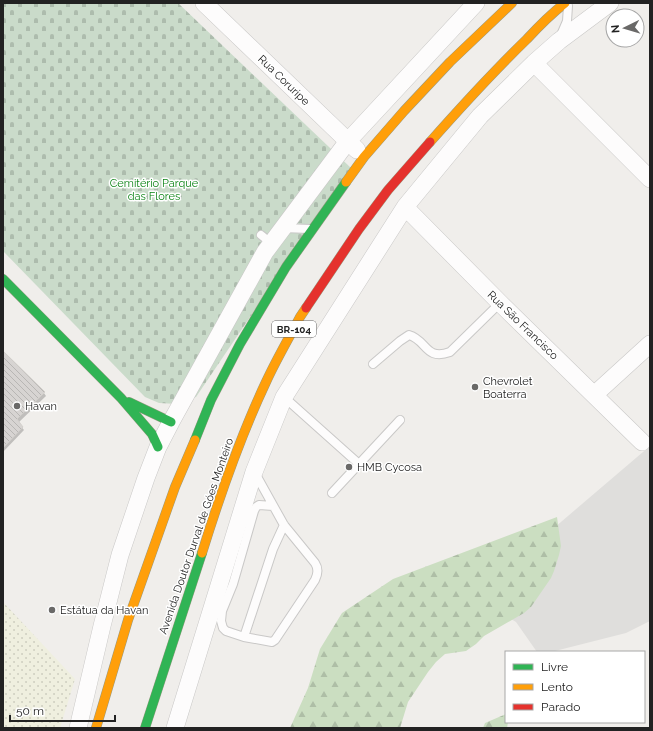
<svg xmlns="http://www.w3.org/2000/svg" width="653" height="731" viewBox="0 0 653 731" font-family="Raleway,sans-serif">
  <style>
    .residential { fill: #dfdedc }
    .farmland { fill: url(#farmland-dots) }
    .forest { fill: url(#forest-firs) }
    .cemetery { fill: url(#cemetery-stones) }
    .shadow { fill: #0003 }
    .building { fill: url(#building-back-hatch); stroke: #d3d0cc }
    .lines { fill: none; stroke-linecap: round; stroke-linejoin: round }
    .lane-casing { stroke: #c9c8c7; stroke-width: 10 }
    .street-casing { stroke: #c9c8c7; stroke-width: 18 }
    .fast-casing { stroke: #999a82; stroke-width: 10 }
    .slow-casing { stroke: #999a82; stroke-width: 10 }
    .jam-casing { stroke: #999a82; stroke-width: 10 }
    .lane { stroke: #fdfcfc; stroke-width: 8 }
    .street { stroke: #fdfcfc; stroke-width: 17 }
    .fast { stroke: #30b455; stroke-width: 9 }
    .slow { stroke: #ff9f0a; stroke-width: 9 }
    .jam { stroke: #e5322d; stroke-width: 9 }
    .poi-dot { fill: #6a6968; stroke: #fff; stroke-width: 1.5 }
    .labels { text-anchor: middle; stroke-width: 3; stroke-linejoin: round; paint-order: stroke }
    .shield { fill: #fff; stroke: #646464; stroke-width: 1 }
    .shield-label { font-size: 10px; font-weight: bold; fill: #222 }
    .street-label { font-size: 11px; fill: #222; stroke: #fff }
    .park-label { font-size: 11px; fill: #0c8416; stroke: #fff }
    .poi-label { font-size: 11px; fill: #222; stroke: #fff; text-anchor: start }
  </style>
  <defs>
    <pattern id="farmland-dots" width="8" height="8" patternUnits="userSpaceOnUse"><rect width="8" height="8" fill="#efefdf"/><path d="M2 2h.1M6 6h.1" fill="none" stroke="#cdcdbf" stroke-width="1.8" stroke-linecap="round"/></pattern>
    <pattern id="forest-firs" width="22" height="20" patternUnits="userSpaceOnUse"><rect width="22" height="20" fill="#cbdec1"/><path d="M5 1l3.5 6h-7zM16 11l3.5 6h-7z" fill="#aebea6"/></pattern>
    <pattern id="cemetery-stones" width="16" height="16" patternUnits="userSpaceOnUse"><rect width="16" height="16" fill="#cadbca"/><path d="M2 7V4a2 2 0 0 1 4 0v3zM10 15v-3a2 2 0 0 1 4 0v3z" fill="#adbcad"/></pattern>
    <pattern id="building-back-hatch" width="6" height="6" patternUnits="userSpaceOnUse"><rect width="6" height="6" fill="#d7d4d2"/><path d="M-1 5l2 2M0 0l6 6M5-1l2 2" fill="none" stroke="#b8b6b4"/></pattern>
  </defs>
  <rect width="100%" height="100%" fill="#f0eeeb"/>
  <path class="residential" d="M 650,446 L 650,621 L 626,633 L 551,652 L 537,652 L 516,622 L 473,597 Z"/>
  <path class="farmland" d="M 3,602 L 75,679 L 60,728 L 3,728 Z"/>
  <path class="forest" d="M 557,517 L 561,546 L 559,555 L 554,571 L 551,578 L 531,607 L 524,613 L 484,636 L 476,644 L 466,651 L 445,654 L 436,662 L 428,672 L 408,702 L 400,728 L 290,728 L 308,688 L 320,649 L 342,613 L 393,579 Z
    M 506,714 L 506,722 L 508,722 L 507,728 L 483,728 L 485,723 Z"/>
  <path class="cemetery" d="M 3,3 L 178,3 L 351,168 L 196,397 L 177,404 L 159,403 L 145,397 L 3,251 Z"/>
  <path class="shadow" d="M 3,352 L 44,393 L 46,396 L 18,423 L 24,430 L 3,452 Z"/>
  <path class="building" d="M 3,351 L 45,392 L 17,419 L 23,427 L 3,448 Z"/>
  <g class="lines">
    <defs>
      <path id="lane" d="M 561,35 L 567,21 L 568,6
        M 283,228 L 310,229
        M 261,235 L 271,243
        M 373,364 L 400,341 L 409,335 C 427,340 425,361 450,352 L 500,303
        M 284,397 L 359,464 L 400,420
        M 255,473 L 284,525 L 315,563 C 319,569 318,574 315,580 L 275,640 L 272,642 L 244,637 L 226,631 L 223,628 L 221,621 L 222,611 L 233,584 L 254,511 L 256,507 L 259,505 L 273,506
        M 332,493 L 359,464
        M 244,637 L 273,549 L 284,525"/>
      <path id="street" d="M 204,3 L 357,150
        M 534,63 L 650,179
        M 405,207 L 500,303 L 642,442
        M 594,395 L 650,344
        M 78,728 L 102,626 L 120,555 L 146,478 L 158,447 L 171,422 L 265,252 L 348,141 L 476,3
        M 175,728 L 254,472 L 284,397 L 405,207 L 480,116 L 534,63 L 559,41 L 610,3"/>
      <path id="fast" d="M 3,279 L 121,398 L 152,434 L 158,447
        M 129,402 L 171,422
        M 195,440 L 211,400 L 240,344 L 286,267 L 346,182
        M 145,728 L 202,553"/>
      <path id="slow" d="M 430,142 C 461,107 493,72 527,39 C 539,26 551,14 565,3
        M 346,182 L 364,157 L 404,111 L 450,62 L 512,3
        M 202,553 C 220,495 240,437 266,382 C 276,360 289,338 300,317 L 306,308
        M 96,728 L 128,620 L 175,487 L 195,440"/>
      <path id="jam" d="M 306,308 L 359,229 L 388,190 L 430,142"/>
    </defs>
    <use href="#lane" class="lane-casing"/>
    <use href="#street" class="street-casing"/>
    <use href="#fast" class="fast-casing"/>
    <use href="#slow" class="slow-casing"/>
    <use href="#jam" class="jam-casing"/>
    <use href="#lane" class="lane"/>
    <use href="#street" class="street"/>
    <use href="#fast" class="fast"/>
    <use href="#slow" class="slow"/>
    <use href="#jam" class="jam"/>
  </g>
  <g class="poi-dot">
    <circle cx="475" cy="387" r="4"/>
    <circle cx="17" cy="406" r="4"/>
    <circle cx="349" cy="467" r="4"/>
    <circle cx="52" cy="610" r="4"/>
  </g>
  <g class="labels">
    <rect class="shield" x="272" y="321" width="44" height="16" rx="3"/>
    <g class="shield-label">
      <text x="294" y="333">BR-104</text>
    </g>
    <g class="street-label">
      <text transform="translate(284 80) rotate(44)" y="4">Rua Coruripe</text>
      <text transform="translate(523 325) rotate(44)" y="4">Rua São Francisco</text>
      <text transform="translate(196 536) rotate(-71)" y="4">Avenida Doutor Durval de Góes Monteiro</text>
    </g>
    <g class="park-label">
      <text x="154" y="187">Cemitério Parque<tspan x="154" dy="13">das Flores</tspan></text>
    </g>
    <g class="poi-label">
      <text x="483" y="385">Chevrolet<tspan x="483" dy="13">Boaterra</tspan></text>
      <text x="25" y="410">Havan</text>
      <text x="357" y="471">HMB Cycosa</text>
      <text x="60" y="614">Estátua da Havan</text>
    </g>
  </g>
  <rect width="653" height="731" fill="none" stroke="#222222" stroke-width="8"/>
  <rect x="505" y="651" width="140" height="72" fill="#ffffff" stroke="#a7a7a7"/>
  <rect x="513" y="664" width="20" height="6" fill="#30b455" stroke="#a7a7a7"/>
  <text x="541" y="671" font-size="12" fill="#222222">Livre</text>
  <rect x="513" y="684" width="20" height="6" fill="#ff9f0a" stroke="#a7a7a7"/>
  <text x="541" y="691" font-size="12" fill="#222222">Lento</text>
  <rect x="513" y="704" width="20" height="6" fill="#e5322d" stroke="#a7a7a7"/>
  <text x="541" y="711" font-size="12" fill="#222222">Parado</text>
  <g transform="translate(625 28) rotate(265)"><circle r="19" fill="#ffffff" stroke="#a7a7a7"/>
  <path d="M0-3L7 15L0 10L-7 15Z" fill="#6a6968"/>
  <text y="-6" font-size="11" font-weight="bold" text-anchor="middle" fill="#222222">N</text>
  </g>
  <path d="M10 715v6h105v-6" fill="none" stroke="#222222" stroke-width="2"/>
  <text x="16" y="715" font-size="12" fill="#222222" stroke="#ffffff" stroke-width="3" paint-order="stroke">50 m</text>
</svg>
